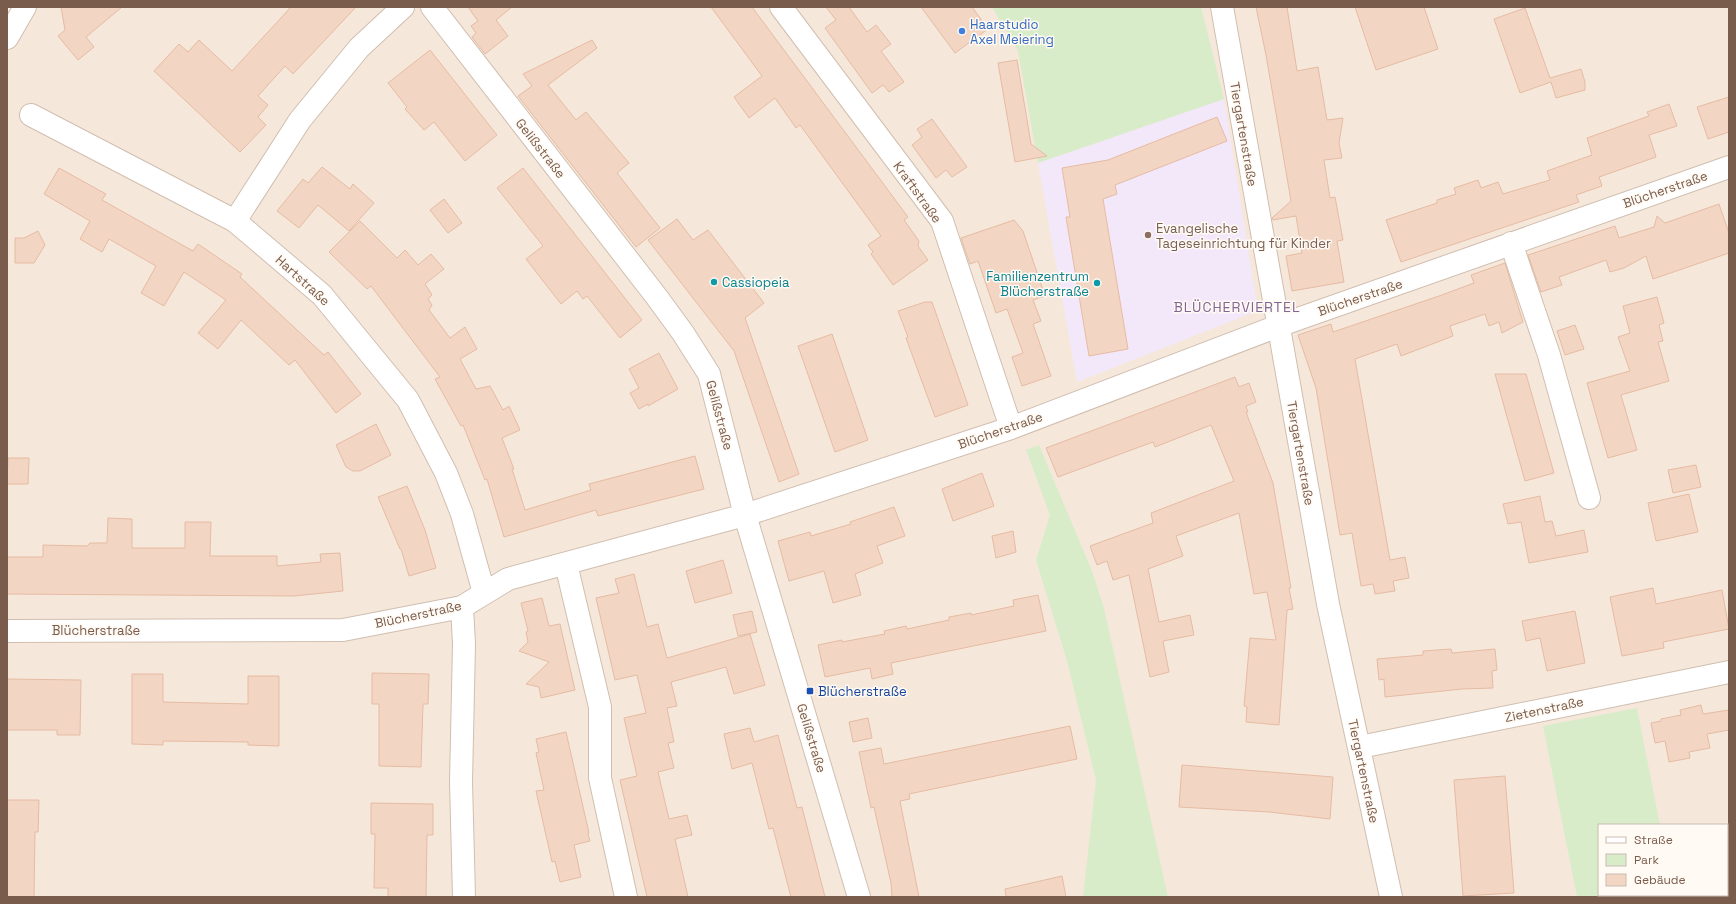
<svg xmlns="http://www.w3.org/2000/svg" width="1736" height="904" viewBox="0 0 1736 904" font-family="'Space Grotesk',sans-serif">
  <style>
    .residential { fill: #f5e8da; fill-rule: evenodd }
    .education { fill: #f3e8fa }
    .green { fill: #d8ecc9 }
    .building { fill: #f3d5c3; stroke: #e6bba3 }
    .lines { fill: none; stroke-linecap: round; stroke-linejoin: round }
    .minor-casing { stroke: #d1beb0; stroke-width: 24 }
    .minor { stroke: #fff; stroke-width: 22 }
    .shop-dot { fill: #3f7fe0; stroke: #fffaf3; stroke-width: 1.5 }
    .education-dot { fill: #8d6e63; stroke: #fffaf3; stroke-width: 1.5 }
    .culture-dot { fill: #0f9aa8; stroke: #fffaf3; stroke-width: 1.5 }
    .transit-dot { fill: #1a4fb4; stroke: #fffaf3; stroke-width: 1.5 }
    .labels { text-anchor: middle; stroke-width: 3; stroke-linejoin: round; paint-order: stroke }
    .shop-label { font-size: 13px; fill: #366cbe; stroke: #fffaf3; text-anchor: start }
    .street-label { font-size: 13px; fill: #7a5c4d; stroke: #fffaf3 }
    .education-label { font-size: 13px; fill: #785e54; stroke: #fffaf3; text-anchor: start }
    .culture-label { font-size: 13px; fill: #0d838f; stroke: #fffaf3; text-anchor: end }
    .transit-label { font-size: 13px; fill: #164399; stroke: #fffaf3; text-anchor: start }
    .neighbourhood-label { font-size: 14px; letter-spacing: 1px; fill: #846695; stroke: #fffaf3 }
  </style>
  <rect width="100%" height="100%" fill="#fdf6ec"/>
  <path class="residential" d="M 31,7 L 1729,7 L 1729,897 L 7,897 L 7,25 ZM 1599,825 L 1727,825 L 1727,895 L 1599,895 Z"/>
  <path class="education" d="M 1224,99 L 1257,306 L 1252,313 L 1077,382 L 1038,163 Z"/>
  <path class="green" d="M 992,7 L 1201,7 L 1224,99 L 1038,163 L 1018,51 Z
    M 1039,445 L 1092,571 L 1104,608 L 1168,897 L 1083,897 L 1096,780 L 1067,661 L 1036,560 L 1050,515 L 1026,450 Z
    M 1637,708 L 1660,825 L 1599,825 L 1599,895 L 1640,895 L 1630,897 L 1577,897 L 1543,726 Z"/>
  <path class="building" d="M 61,7 L 122,7 L 86,37 L 94,47 L 78,60 L 58,36 L 65,30 Z
    M 291,7 L 356,7 L 293,74 L 285,66 L 258,96 L 268,105 L 258,117 L 266,125 L 240,152 L 154,71 L 179,44 L 188,52 L 199,40 L 232,71 Z
    M 468,7 L 512,7 L 496,20 L 508,36 L 485,54 L 472,37 L 476,33 L 471,26 L 478,21 Z
    M 711,7 L 752,7 L 908,217 L 904,220 L 919,241 L 918,246 L 928,260 L 893,285 L 871,254 L 873,252 L 868,245 L 881,236 L 800,125 L 796,128 L 775,98 L 749,118 L 734,97 L 762,76 Z
    M 826,7 L 849,7 L 867,32 L 876,25 L 891,44 L 881,51 L 904,82 L 889,92 L 883,85 L 872,93 L 825,28 L 836,20 Z
    M 921,7 L 972,7 L 988,29 L 955,53 Z
    M 1256,7 L 1287,7 L 1297,71 L 1318,67 L 1327,120 L 1343,118 L 1339,143 L 1342,158 L 1324,160 L 1330,198 L 1335,197 L 1343,240 L 1337,241 L 1344,282 L 1292,291 L 1286,256 L 1302,253 L 1296,216 L 1273,220 L 1272,218 L 1291,201 L 1266,55 Z
    M 1355,7 L 1424,7 L 1438,49 L 1376,70 Z
    M 1525,8 L 1550,78 L 1581,69 L 1585,82 L 1585,90 L 1556,98 L 1551,82 L 1520,93 L 1494,19 Z
    M 592,40 L 597,48 L 548,85 L 576,120 L 586,112 L 629,163 L 617,173 L 660,228 L 636,247 L 518,96 L 532,86 L 523,74 Z
    M 430,50 L 497,135 L 465,161 L 434,122 L 424,130 L 405,109 L 407,107 L 388,83 Z
    M 1017,60 L 1031,144 L 1047,156 L 1015,162 L 998,63 Z
    M 1729,97 L 1729,132 L 1708,139 L 1697,107 Z
    M 1669,104 L 1677,126 L 1649,135 L 1656,157 L 1599,177 L 1602,186 L 1576,195 L 1579,202 L 1401,262 L 1386,220 L 1437,203 L 1437,200 L 1456,194 L 1454,188 L 1478,180 L 1481,188 L 1498,182 L 1503,194 L 1550,180 L 1547,171 L 1592,155 L 1587,138 L 1649,116 L 1647,112 Z
    M 1217,117 L 1227,141 L 1115,185 L 1117,194 L 1103,199 L 1128,349 L 1089,356 L 1066,217 L 1070,217 L 1062,168 L 1108,160 Z
    M 932,119 L 967,167 L 952,177 L 946,170 L 936,178 L 912,145 L 922,137 L 917,129 Z
    M 322,167 L 350,189 L 353,184 L 374,203 L 349,231 L 318,205 L 299,228 L 277,211 L 303,179 L 308,183 Z
    M 59,168 L 106,194 L 102,200 L 193,251 L 198,244 L 242,274 L 240,277 L 324,355 L 328,352 L 361,394 L 336,413 L 295,360 L 289,365 L 241,320 L 218,349 L 198,333 L 226,300 L 184,272 L 164,306 L 141,293 L 156,266 L 109,239 L 102,252 L 80,239 L 90,221 L 44,194 Z
    M 523,168 L 642,320 L 620,338 L 587,296 L 583,299 L 577,291 L 561,304 L 526,259 L 543,246 L 497,188 Z
    M 444,199 L 462,223 L 448,233 L 430,210 Z
    M 1719,204 L 1729,233 L 1729,253 L 1653,279 L 1646,256 L 1624,268 L 1610,272 L 1606,260 L 1559,277 L 1562,285 L 1541,292 L 1528,255 L 1615,226 L 1619,238 L 1654,227 L 1657,216 L 1665,223 Z
    M 677,219 L 693,240 L 708,230 L 764,303 L 745,318 L 799,474 L 779,482 L 734,351 L 648,240 Z
    M 1014,220 L 1023,231 L 1045,296 L 1033,300 L 1041,321 L 1033,324 L 1051,376 L 1022,386 L 1012,357 L 1023,353 L 1007,309 L 996,313 L 978,261 L 970,264 L 961,238 Z
    M 360,221 L 397,258 L 405,250 L 418,265 L 431,254 L 444,269 L 425,284 L 432,295 L 428,299 L 432,305 L 429,310 L 450,338 L 465,327 L 477,349 L 460,359 L 476,389 L 490,386 L 503,410 L 509,406 L 520,430 L 502,438 L 514,469 L 512,469 L 525,510 L 591,490 L 589,484 L 695,456 L 704,489 L 598,516 L 596,510 L 504,537 L 487,479 L 485,480 L 463,425 L 461,426 L 435,379 L 440,377 L 371,286 L 367,289 L 329,252 Z
    M 38,231 L 45,245 L 34,263 L 15,263 L 15,238 L 24,238 Z
    M 1505,263 L 1523,322 L 1502,333 L 1499,322 L 1489,326 L 1485,314 L 1450,326 L 1453,336 L 1401,356 L 1397,344 L 1355,359 L 1390,560 L 1405,557 L 1409,578 L 1393,581 L 1395,591 L 1375,594 L 1373,584 L 1361,586 L 1352,533 L 1340,535 L 1316,388 L 1298,335 L 1331,324 L 1333,332 L 1439,296 L 1474,283 L 1471,275 Z
    M 1657,297 L 1664,323 L 1659,325 L 1663,341 L 1658,342 L 1669,381 L 1621,395 L 1637,450 L 1608,458 L 1587,383 L 1630,371 L 1618,337 L 1630,333 L 1623,306 Z
    M 925,302 L 932,302 L 968,405 L 935,417 L 906,338 L 908,337 L 898,311 Z
    M 1575,325 L 1584,349 L 1565,355 L 1557,331 Z
    M 832,334 L 868,440 L 835,452 L 798,346 Z
    M 659,353 L 678,389 L 648,406 L 648,404 L 639,409 L 630,393 L 639,388 L 629,369 Z
    M 1495,374 L 1526,374 L 1554,473 L 1525,481 Z
    M 1235,377 L 1239,387 L 1249,383 L 1256,402 L 1246,406 L 1248,412 L 1246,412 L 1273,483 L 1291,588 L 1289,588 L 1293,609 L 1287,610 L 1279,725 L 1246,722 L 1247,707 L 1244,706 L 1250,638 L 1276,640 L 1267,592 L 1254,594 L 1239,513 L 1176,536 L 1183,556 L 1148,569 L 1159,622 L 1190,615 L 1194,635 L 1163,641 L 1169,672 L 1150,677 L 1129,575 L 1113,580 L 1107,561 L 1097,565 L 1090,546 L 1153,523 L 1151,513 L 1234,481 L 1211,425 L 1155,447 L 1153,442 L 1058,477 L 1046,448 Z
    M 376,424 L 391,455 L 360,471 L 353,471 L 346,467 L 336,445 Z
    M 8,458 L 29,458 L 28,484 L 7,484 Z
    M 1696,465 L 1701,487 L 1673,493 L 1668,470 Z
    M 982,473 L 994,506 L 953,521 L 942,489 Z
    M 407,486 L 425,530 L 436,568 L 409,576 L 401,549 L 400,549 L 378,497 Z
    M 1689,494 L 1698,532 L 1656,541 L 1648,503 Z
    M 1540,496 L 1545,522 L 1552,521 L 1556,536 L 1584,530 L 1588,552 L 1529,563 L 1521,522 L 1508,524 L 1503,504 Z
    M 894,507 L 905,536 L 877,546 L 883,563 L 855,574 L 861,595 L 833,603 L 824,571 L 789,581 L 778,541 L 810,532 L 811,536 L 851,524 L 850,522 Z
    M 108,518 L 132,519 L 132,548 L 185,548 L 185,522 L 211,522 L 210,556 L 277,556 L 277,566 L 321,562 L 320,554 L 340,553 L 343,591 L 294,596 L 7,594 L 7,557 L 43,557 L 43,545 L 87,546 L 90,543 L 107,543 Z
    M 1013,531 L 1016,552 L 996,558 L 992,536 Z
    M 723,560 L 732,593 L 695,603 L 686,571 Z
    M 634,574 L 647,627 L 658,624 L 667,658 L 750,634 L 765,685 L 734,694 L 726,667 L 671,682 L 677,706 L 667,708 L 674,742 L 668,743 L 674,768 L 658,772 L 669,819 L 687,815 L 692,835 L 675,839 L 688,897 L 647,897 L 620,780 L 637,776 L 624,718 L 646,713 L 637,675 L 615,680 L 596,598 L 619,593 L 615,579 Z
    M 1653,588 L 1656,604 L 1722,590 L 1729,629 L 1663,642 L 1664,648 L 1622,656 L 1610,597 Z
    M 1038,595 L 1046,631 L 891,663 L 893,674 L 872,679 L 870,668 L 825,677 L 818,645 L 842,640 L 842,642 L 885,634 L 884,631 L 906,626 L 907,629 L 949,620 L 949,617 L 971,613 L 971,615 L 1014,606 L 1013,600 Z
    M 542,598 L 549,626 L 560,624 L 575,690 L 541,698 L 539,687 L 526,684 L 549,662 L 519,651 L 528,642 L 526,632 L 528,631 L 521,603 Z
    M 752,611 L 757,632 L 738,636 L 733,615 Z
    M 1575,611 L 1585,663 L 1547,671 L 1540,638 L 1526,641 L 1522,621 Z
    M 1451,649 L 1452,653 L 1495,649 L 1497,670 L 1492,671 L 1493,688 L 1462,689 L 1385,697 L 1384,679 L 1379,680 L 1377,659 L 1423,655 L 1423,651 Z
    M 372,673 L 429,674 L 428,704 L 423,704 L 421,767 L 379,766 L 379,704 L 372,704 Z
    M 132,674 L 163,674 L 163,702 L 248,704 L 248,676 L 279,676 L 279,746 L 248,745 L 248,742 L 163,741 L 163,745 L 132,744 Z
    M 7,679 L 81,680 L 80,735 L 57,735 L 57,730 L 7,730 Z
    M 1701,705 L 1703,714 L 1729,710 L 1729,730 L 1707,734 L 1710,748 L 1689,752 L 1690,758 L 1669,762 L 1665,741 L 1655,743 L 1651,723 L 1661,721 L 1661,719 L 1681,715 L 1680,710 Z
    M 868,718 L 872,738 L 853,742 L 849,722 Z
    M 1070,726 L 1077,759 L 909,794 L 910,799 L 900,801 L 919,897 L 892,897 L 891,883 L 874,807 L 871,808 L 859,752 L 881,748 L 884,764 Z
    M 750,728 L 754,742 L 778,735 L 797,808 L 802,807 L 825,897 L 791,897 L 773,828 L 769,829 L 752,763 L 732,769 L 724,734 Z
    M 566,732 L 589,833 L 588,834 L 590,841 L 574,845 L 581,877 L 560,882 L 555,861 L 552,862 L 536,791 L 544,790 L 536,753 L 539,752 L 536,739 Z
    M 1182,765 L 1333,777 L 1330,819 L 1269,812 L 1179,807 Z
    M 1505,776 L 1514,893 L 1463,896 L 1454,780 Z
    M 7,800 L 39,800 L 38,832 L 35,832 L 34,897 L 7,897 Z
    M 371,803 L 433,804 L 433,835 L 427,835 L 426,897 L 388,897 L 388,888 L 374,888 L 375,834 L 371,834 Z
    M 1062,876 L 1066,897 L 1006,897 L 1005,889 Z"/>
  <g class="lines">
    <defs>
      <path id="minor" d="M 432,7 L 656,296 L 683,333 L 709,374 L 745,515 L 859,897
        M 781,7 L 942,221 L 1011,428
        M 1222,7 L 1328,604 L 1391,897
        M 7,38 L 25,7
        M 31,115 L 235,221 L 322,295 L 408,400 L 446,473 L 462,514 L 484,593
        M 235,221 L 300,120 L 359,48 L 403,7
        M 1511,243 L 1549,355 L 1589,498
        M 566,564 L 600,707 L 600,778 L 626,897
        M 462,607 L 464,644 L 461,782 L 464,897
        M 7,631 L 343,630 L 462,607 L 508,579 L 745,515 L 1011,428 L 1278,326 L 1729,167
        M 1360,747 L 1729,672"/>
    </defs>
    <use href="#minor" class="minor-casing"/>
    <use href="#minor" class="minor"/>
  </g>
  <circle class="shop-dot" cx="962" cy="31" r="4"/>
  <circle class="education-dot" cx="1148" cy="235" r="4"/>
  <g class="culture-dot">
    <circle cx="714" cy="282" r="4"/>
    <circle cx="1097" cy="283" r="4"/>
  </g>
  <rect class="transit-dot" x="806" y="687" width="8" height="8" rx="2"/>
  <g class="labels">
    <g class="shop-label">
      <text x="970" y="29">Haarstudio<tspan x="970" dy="15">Axel Meiering</tspan></text>
    </g>
    <g class="street-label">
      <text transform="translate(1244 134) rotate(80)" y="5">Tiergartenstraße</text>
      <text transform="translate(541 148) rotate(52)" y="5">Gelißstraße</text>
      <text transform="translate(1665 189) rotate(-19)" y="5">Blücherstraße</text>
      <text transform="translate(918 192) rotate(54)" y="5">Kraftstraße</text>
      <text transform="translate(303 280) rotate(42)" y="5">Hartstraße</text>
      <text transform="translate(1360 297) rotate(-19)" y="5">Blücherstraße</text>
      <text transform="translate(720 415) rotate(75)" y="5">Gelißstraße</text>
      <text transform="translate(1000 430) rotate(-19)" y="5">Blücherstraße</text>
      <text transform="translate(1301 453) rotate(80)" y="5">Tiergartenstraße</text>
      <text transform="translate(418 614) rotate(-12)" y="5">Blücherstraße</text>
      <text x="96" y="635">Blücherstraße</text>
      <text transform="translate(1544 709) rotate(-12)" y="5">Zietenstraße</text>
      <text transform="translate(812 738) rotate(73)" y="5">Gelißstraße</text>
      <text transform="translate(1364 771) rotate(78)" y="5">Tiergartenstraße</text>
    </g>
    <g class="education-label">
      <text x="1156" y="233">Evangelische<tspan x="1156" dy="15">Tageseinrichtung für Kinder</tspan></text>
    </g>
    <g class="culture-label">
      <text x="1089" y="281">Familienzentrum<tspan x="1089" dy="15">Blücherstraße</tspan></text>
      <text x="722" y="287" text-anchor="start">Cassiopeia</text>
    </g>
    <g class="transit-label">
      <text x="818" y="696">Blücherstraße</text>
    </g>
    <g class="neighbourhood-label">
      <text x="1237" y="312">BLÜCHERVIERTEL</text>
    </g>
  </g>
  <rect width="1736" height="904" fill="none" stroke="#7a5c4d" stroke-width="16"/>
  <rect x="1598" y="824" width="130" height="72" fill="#fffaf3" stroke="#cabbb1"/>
  <rect x="1606" y="837" width="20" height="6" fill="#ffffff" stroke="#cabbb1"/>
  <text x="1634" y="844" font-size="12" fill="#7a5c4d">Straße</text>
  <rect x="1606" y="854" width="20" height="12" fill="#d8ecc9" stroke="#cabbb1"/>
  <text x="1634" y="864" font-size="12" fill="#7a5c4d">Park</text>
  <rect x="1606" y="874" width="20" height="12" fill="#f3d5c3" stroke="#cabbb1"/>
  <text x="1634" y="884" font-size="12" fill="#7a5c4d">Gebäude</text>
</svg>
